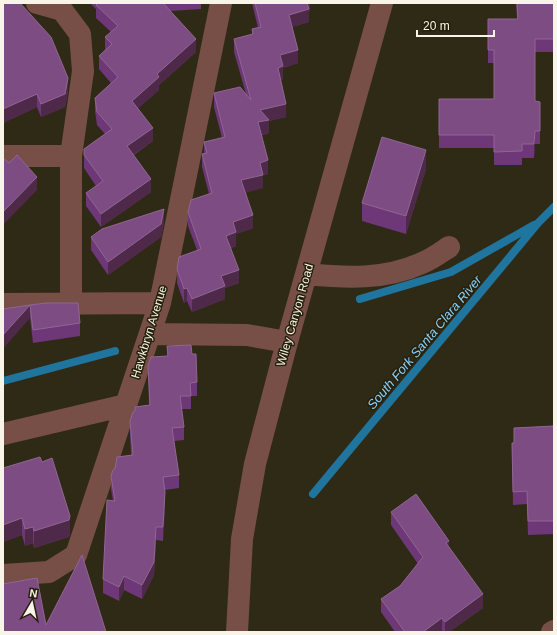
<svg xmlns="http://www.w3.org/2000/svg" width="557" height="635" viewBox="0 0 557 635" font-family="Arial,sans-serif">
  <style>
    .lines { fill: none; stroke-linecap: round; stroke-linejoin: round }
    .stream { stroke: #20759f; stroke-width: 8 }
    .minor { stroke: #774f46; stroke-width: 22 }
    .wall { fill: #6e3777 }
    .shaded-wall { fill: #4f294a }
    .building { fill: #7d4c83; stroke: #906693 }
    .labels { text-anchor: middle; stroke-width: 3; stroke-linejoin: round; paint-order: stroke }
    .street-label { font-size: 12px; fill: #f8f5e8; stroke: #25200b }
    .water-label { font-size: 13px; font-style: italic; fill: #89d1fc; stroke: #25200b }
  </style>
  <rect width="100%" height="100%" fill="#2f2a15"/>
  <g class="lines">
    <path class="stream" d="M 360,299 L 451,272 L 534,225
      M 3,381 L 115,351
      M 313,494 L 538,223 L 554,207"/>
    <path class="minor" d="M 37,3 L 62,10 L 80,34 L 83,71 L 71,156 L 71,304
      M 3,156 L 71,156
      M 307,274 C 346,278 385,280 422,263 C 432,259 440,253 449,247
      M 3,304 L 160,303
      M 150,334 L 247,335 L 287,342
      M 3,434 L 126,405
      M 3,575 L 49,572 L 76,555 L 160,303 L 221,3
      M 237,632 L 242,539 L 255,464 L 287,342 L 382,3
      M 552,632 L 554,631"/>
  </g>
  <path class="wall" d="M 3,3 L 68,91 L 65,107 L 41,117 L 37,107 L 3,123 Z
    M 90,3 L 201,3 L 201,9 L 170,11 L 196,52 L 159,85 L 159,90 L 138,108 L 153,141 L 134,155 L 151,192 L 101,227 L 86,206 L 86,193 L 96,186 L 84,168 L 84,149 L 105,134 L 97,125 L 95,111 L 95,98 L 111,83 L 99,69 L 99,56 L 105,50 L 105,37 L 111,32 L 96,18 L 96,9 Z
    M 252,3 L 310,3 L 310,12 L 309,12 L 309,22 L 292,27 L 298,63 L 283,68 L 283,80 L 281,80 L 286,117 L 269,121 L 269,133 L 262,135 L 268,174 L 263,175 L 263,188 L 246,192 L 253,228 L 236,234 L 236,246 L 231,248 L 239,283 L 225,288 L 225,299 L 192,312 L 187,301 L 184,303 L 177,283 L 177,269 L 197,250 L 188,226 L 188,212 L 209,194 L 202,167 L 202,154 L 204,154 L 204,142 L 222,138 L 214,107 L 214,93 L 246,94 L 234,52 L 234,39 L 252,34 L 252,29 L 258,28 Z
    M 516,3 L 554,3 L 554,52 L 535,52 L 535,101 L 540,102 L 540,144 L 535,144 L 534,158 L 522,158 L 522,165 L 494,165 L 494,148 L 439,148 L 439,99 L 494,99 L 494,63 L 488,63 L 488,19 L 517,19 Z
    M 426,169 L 406,234 L 362,221 L 362,203 Z
    M 164,222 L 161,237 L 108,275 L 91,250 L 91,237 Z
    M 30,305 L 80,323 L 80,336 L 33,343 L 30,318 Z
    M 167,346 L 192,354 L 197,382 L 197,396 L 191,396 L 191,409 L 181,409 L 184,427 L 184,440 L 174,441 L 179,475 L 179,488 L 165,490 L 165,506 L 163,541 L 156,540 L 154,575 L 142,599 L 124,590 L 119,601 L 103,593 L 103,579 L 113,501 L 111,489 L 111,476 L 115,469 L 131,455 L 130,434 L 130,421 L 135,411 L 135,407 L 149,405 L 148,366 L 167,356 Z
    M 554,426 L 554,534 L 528,535 L 527,504 L 513,505 L 512,443 L 514,443 L 514,428 Z
    M 3,468 L 70,533 L 69,537 L 34,548 L 33,543 L 25,546 L 22,535 L 3,542 Z
    M 391,512 L 449,547 L 483,608 L 449,632 L 442,631 L 441,632 L 395,632 L 381,612 L 381,599 L 400,586 L 418,564 L 391,525 Z"/>
  <path class="shaded-wall" d="M 306,3 L 310,3 L 310,12 L 309,12 L 309,22 L 289,28 L 289,15 Z
    M 196,39 L 196,52 L 159,85 L 159,90 L 132,114 L 132,101 L 157,74 Z
    M 298,50 L 298,63 L 283,68 L 283,80 L 278,81 L 278,68 L 280,55 Z
    M 68,78 L 68,91 L 65,107 L 41,117 L 41,104 Z
    M 37,94 L 37,107 L 3,123 L 3,109 Z
    M 286,104 L 286,117 L 269,121 L 269,133 L 258,135 L 258,122 L 260,110 Z
    M 153,128 L 153,141 L 127,159 L 127,146 Z
    M 535,131 L 535,144 L 534,158 L 534,144 Z
    M 426,150 L 426,169 L 406,234 L 406,216 Z
    M 268,160 L 268,174 L 263,175 L 263,188 L 241,194 L 241,180 L 260,163 Z
    M 37,177 L 37,190 L 3,225 L 3,212 Z
    M 151,179 L 151,192 L 101,227 L 101,214 Z
    M 164,209 L 164,222 L 161,237 L 108,275 L 108,262 Z
    M 253,215 L 253,228 L 236,234 L 236,246 L 226,249 L 226,236 L 233,222 Z
    M 239,270 L 239,283 L 225,288 L 225,299 L 192,312 L 192,299 L 221,276 Z
    M 187,288 L 187,301 L 184,303 L 184,289 Z
    M 30,305 L 30,318 L 3,349 L 3,335 Z
    M 165,492 L 165,506 L 163,541 L 163,527 Z
    M 70,516 L 70,533 L 69,537 L 34,548 L 34,531 Z
    M 22,518 L 22,535 L 3,542 L 3,525 Z
    M 33,527 L 33,543 L 25,546 L 25,529 Z
    M 156,527 L 156,540 L 154,575 L 142,599 L 142,585 Z
    M 449,541 L 449,555 L 446,543 Z
    M 124,576 L 124,590 L 119,601 L 119,587 Z
    M 483,594 L 483,608 L 449,632 L 445,632 L 445,622 Z
    M 442,618 L 442,631 L 441,632 L 423,632 Z"/>
  <path class="building" d="M 3,3 L 20,3 L 51,37 L 68,78 L 65,94 L 41,104 L 37,94 L 3,109 Z
    M 98,3 L 163,3 L 196,39 L 157,74 L 159,77 L 132,101 L 153,128 L 127,146 L 151,179 L 101,214 L 86,193 L 103,181 L 84,155 L 84,149 L 112,129 L 97,112 L 95,98 L 118,77 L 99,56 L 112,44 L 105,37 L 118,26 L 96,5 Z
    M 255,3 L 307,3 L 309,9 L 289,15 L 298,50 L 280,55 L 283,66 L 278,68 L 286,104 L 260,110 L 269,120 L 258,122 L 268,160 L 260,163 L 263,175 L 241,180 L 253,215 L 233,222 L 236,232 L 226,236 L 239,270 L 221,276 L 225,286 L 192,299 L 187,288 L 184,289 L 177,269 L 179,257 L 201,249 L 188,212 L 191,200 L 212,193 L 202,154 L 207,153 L 204,142 L 225,137 L 214,93 L 240,87 L 251,100 L 234,39 L 253,34 L 252,29 L 261,27 Z
    M 517,3 L 554,3 L 554,39 L 535,39 L 535,101 L 540,102 L 540,131 L 535,131 L 534,144 L 522,144 L 522,151 L 494,152 L 494,135 L 439,135 L 439,99 L 494,99 L 494,50 L 488,50 L 488,19 L 518,19 Z
    M 382,137 L 426,150 L 406,216 L 362,203 Z
    M 17,155 L 37,177 L 3,212 L 3,158 L 9,163 Z
    M 164,209 L 161,224 L 108,262 L 91,237 L 102,229 Z
    M 46,303 L 78,303 L 80,323 L 33,330 L 30,305 Z
    M 30,305 L 3,335 L 3,309 Z
    M 191,345 L 192,354 L 196,354 L 197,382 L 190,383 L 191,396 L 180,396 L 184,427 L 172,428 L 179,475 L 163,477 L 165,492 L 163,527 L 156,527 L 154,562 L 142,585 L 124,576 L 119,587 L 103,579 L 107,500 L 115,501 L 111,476 L 113,470 L 115,469 L 117,457 L 133,455 L 130,421 L 133,412 L 135,411 L 135,407 L 150,405 L 148,366 L 151,357 L 168,356 L 167,346 Z
    M 554,426 L 554,521 L 528,521 L 527,491 L 513,492 L 512,443 L 514,443 L 514,428 Z
    M 40,457 L 42,462 L 52,458 L 70,516 L 69,520 L 34,531 L 33,527 L 25,529 L 22,518 L 3,525 L 3,468 Z
    M 416,494 L 449,541 L 446,543 L 483,594 L 445,622 L 442,618 L 423,632 L 405,632 L 381,599 L 400,586 L 423,557 L 391,512 Z
    M 82,555 L 106,632 L 3,632 L 3,584 L 37,578 L 46,625 Z"/>
  <g class="labels">
    <g class="street-label">
      <text transform="translate(295 315) rotate(-74)" y="4">Wiley Canyon Road</text>
      <text transform="translate(149 332) rotate(-73)" y="4">Hawkbryn Avenue</text>
    </g>
    <g class="water-label">
      <text transform="translate(424 342) rotate(-50)" y="5">South Fork Santa Clara River</text>
    </g>
  </g>
  <rect width="557" height="635" fill="none" stroke="#f8f5e8" stroke-width="8"/>
  <g transform="translate(32 603) rotate(9)" stroke="#25200b" stroke-width="3" paint-order="stroke">
  <path d="M0-3L7 15L0 10L-7 15Z" fill="#f8f5e8"/>
  <text y="-6" font-size="11" font-weight="bold" text-anchor="middle" fill="#f8f5e8">N</text>
  </g>
  <path d="M417 30v6h77v-6" fill="none" stroke="#f8f5e8" stroke-width="2"/>
  <text x="423" y="30" font-size="12" fill="#f8f5e8" stroke="#25200b" stroke-width="3" paint-order="stroke">20 m</text>
</svg>
